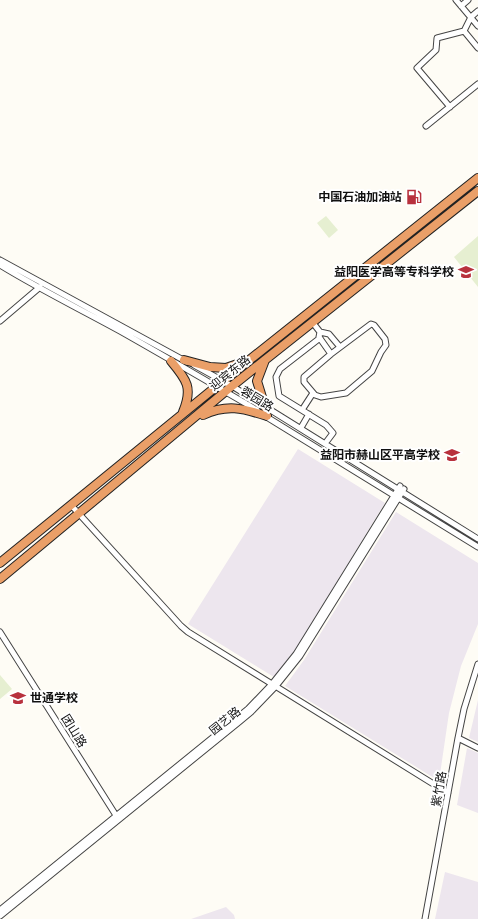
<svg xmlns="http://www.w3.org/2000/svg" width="478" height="919" viewBox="0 0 478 919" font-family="'IBM Plex Serif','Noto Sans SC',serif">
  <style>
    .industrial { fill: #ede6ee }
    .pitch { fill: #e6efd1 }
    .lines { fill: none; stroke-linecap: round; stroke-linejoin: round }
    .minor-casing { stroke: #444; stroke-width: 7 }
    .highway-casing { stroke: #222; stroke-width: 10 }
    .minor { stroke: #fff; stroke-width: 5 }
    .highway { stroke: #ea9f68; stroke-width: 8 }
    .labels { text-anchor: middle; stroke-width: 4; stroke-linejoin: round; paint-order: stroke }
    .poi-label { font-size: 12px; font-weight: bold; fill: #111; stroke: #fff; text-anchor: end }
    .street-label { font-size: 12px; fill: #111; stroke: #fff }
  </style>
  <rect width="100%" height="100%" fill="#fefcf5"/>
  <path class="industrial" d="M 298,449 L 385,503 L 295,650 L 274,677 L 188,624 Z
    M 396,512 L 478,563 L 478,624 L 461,666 L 449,713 L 439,781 L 285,686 L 304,660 Z
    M 478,700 L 478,742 L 469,738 Z
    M 467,748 L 478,753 L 478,813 L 457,805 Z
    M 445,872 L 478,882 L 478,919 L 435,919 Z
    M 226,907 L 234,915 L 235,919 L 191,919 Z"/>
  <path class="pitch" d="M 326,216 L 338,230 L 329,238 L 317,223 Z
    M 478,236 L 478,287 L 454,257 Z
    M 0,675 L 12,689 L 0,699 Z"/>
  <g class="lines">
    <defs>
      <path id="minor" d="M 456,0 L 478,26
        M 461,6 L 468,0
        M 478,11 L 471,17 L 464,31 L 478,48
        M 450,107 L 417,68 L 436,50 L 437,38 L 464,31
        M 426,126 L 478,84
        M 0,260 L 187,362
        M 0,265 C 39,289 80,309 120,331 C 166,357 212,384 257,410
        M 0,321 L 40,287
        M 313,323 L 320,332
        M 371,324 L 374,325 L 385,339 L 386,345 L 381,352 L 372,371 L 346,393 L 321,397 L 315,395 L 304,382 L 304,377 L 331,354 Z
        M 320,338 L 280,369 L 276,377 L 279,396 L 326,425 L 333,433 L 327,441
        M 331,354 L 319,337 L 320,332 L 329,334 L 340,347
        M 194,365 L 232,386 L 478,539
        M 302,410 L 313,393
        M 265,416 L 478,547
        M 302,426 L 309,414
        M 71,505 L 181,626 L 188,632 L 448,793
        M 0,632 L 117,817
        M 458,738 L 478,748
        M 0,910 L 248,709 L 272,684 L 296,654 L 400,486
        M 0,916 L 239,722 L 251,712 L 276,686 L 300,656 L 404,489
        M 425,919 L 458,738 L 464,709 L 478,664"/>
      <path id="highway" d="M 184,360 L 210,367 L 226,368 L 243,362
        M 171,361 C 187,380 193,388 183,412
        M 265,407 L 257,381 L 265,360
        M 203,415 C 227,404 242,408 267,416
        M 0,563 L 223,381 L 478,178
        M 0,579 L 232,386 L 478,191"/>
    </defs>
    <use href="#minor" class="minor-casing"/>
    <use href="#highway" class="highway-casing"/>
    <use href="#minor" class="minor"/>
    <use href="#highway" class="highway"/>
  </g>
  <defs>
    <symbol id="fuel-bare" viewBox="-9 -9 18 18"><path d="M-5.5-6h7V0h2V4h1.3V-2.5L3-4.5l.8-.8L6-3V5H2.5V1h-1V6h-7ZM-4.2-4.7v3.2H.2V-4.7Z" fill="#b8313d" stroke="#fff" stroke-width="2.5" paint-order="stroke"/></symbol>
    <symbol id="university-bare" viewBox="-9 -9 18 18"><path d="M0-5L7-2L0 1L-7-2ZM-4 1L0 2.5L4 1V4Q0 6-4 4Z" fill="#b8313d" stroke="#fff" stroke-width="2.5" paint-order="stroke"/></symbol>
    <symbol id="school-bare" viewBox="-9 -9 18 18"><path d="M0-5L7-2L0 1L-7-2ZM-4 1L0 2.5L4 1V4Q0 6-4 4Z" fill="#b8313d" stroke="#fff" stroke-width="2.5" paint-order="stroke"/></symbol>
  </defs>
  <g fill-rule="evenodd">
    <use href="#fuel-bare" x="403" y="186" width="22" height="22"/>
    <use href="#university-bare" x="455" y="261" width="22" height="22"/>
    <use href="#school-bare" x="441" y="444" width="22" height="22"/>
    <use href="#school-bare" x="7" y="687" width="22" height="22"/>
  </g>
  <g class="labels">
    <g class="poi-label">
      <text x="402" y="201">中国石油加油站</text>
      <text x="454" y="276">益阳医学高等专科学校</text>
      <text x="440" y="459">益阳市赫山区平高学校</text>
      <text x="30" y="702" text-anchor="start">世通学校</text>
    </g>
    <g class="street-label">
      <text transform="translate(230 373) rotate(-39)" y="4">迎宾东路</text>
      <text transform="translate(257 399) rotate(31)" y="4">蓉园路</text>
      <text transform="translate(225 721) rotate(-39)" y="4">园艺路</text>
      <text transform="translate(74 731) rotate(58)" y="4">团山路</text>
      <text transform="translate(439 789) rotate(-80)" y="4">紫竹路</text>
    </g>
  </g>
</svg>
